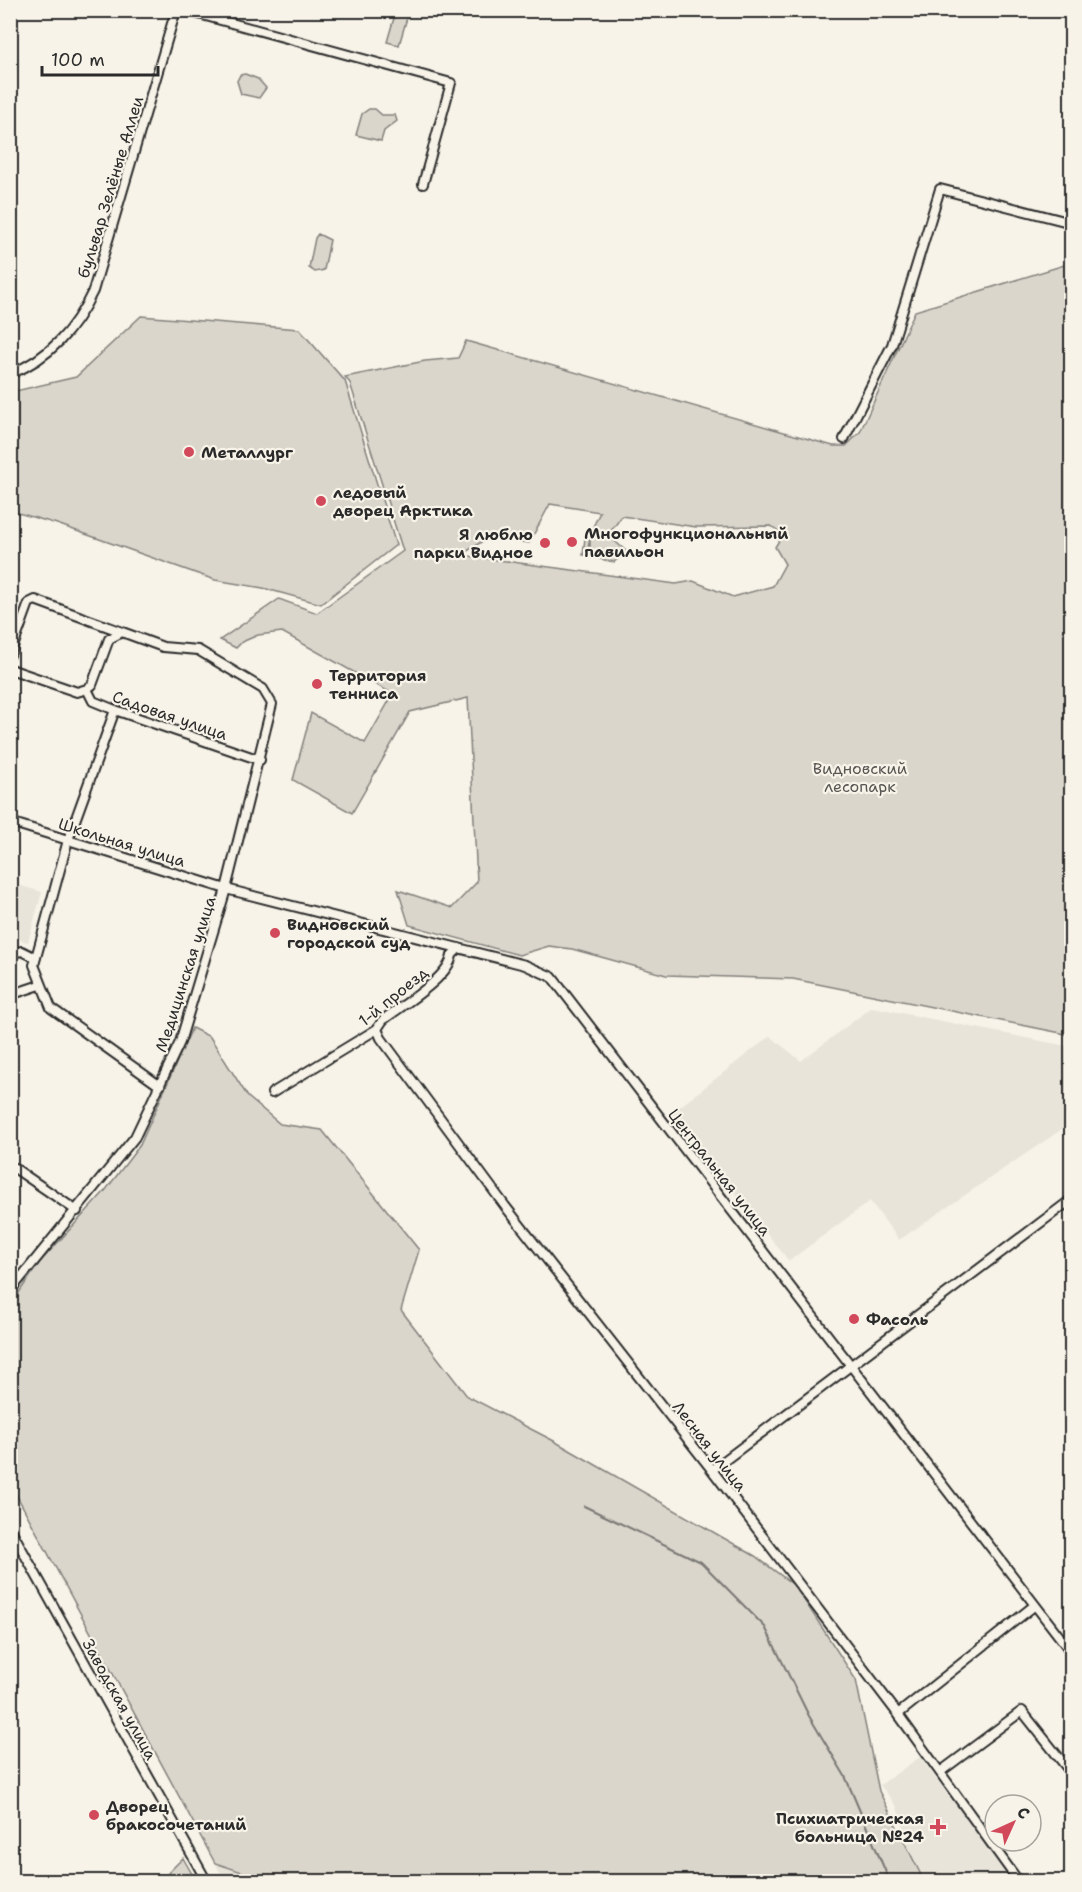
<svg xmlns="http://www.w3.org/2000/svg" width="1082" height="1892" viewBox="0 0 1082 1892" font-family="'Shantell Sans',sans-serif">
  <style>
    .built { fill: #e8e4da }
    .green { fill: #dad6cc; stroke: #82807c; stroke-width: 1.5; fill-rule: evenodd }
    .lines { fill: none; stroke-linecap: round; stroke-linejoin: round }
    .stream { stroke: #7a7874; stroke-width: 2 }
    .minor-casing { stroke: #2b2b2b; stroke-width: 12 }
    .minor { stroke: #f7f3e8; stroke-width: 8 }
    .poi-dot { fill: #d1495b; stroke: #f7f3e8; stroke-width: 2 }
    .labels { text-anchor: middle; stroke-width: 4.5; stroke-linejoin: round; paint-order: stroke }
    .street-label { font-size: 16px; fill: #2b2b2b; stroke: #f7f3e8 }
    .poi-label { font-size: 16px; font-weight: bold; fill: #2b2b2b; stroke: #f7f3e8; text-anchor: start }
    .park-label { font-size: 16px; fill: #575653; stroke: #f7f3e8 }
  </style>
  <rect width="100%" height="100%" fill="#f7f3e8"/>
  <filter id="ink" filterUnits="userSpaceOnUse"><feTurbulence type="fractalNoise" baseFrequency=".0167" numOctaves="2"/><feDisplacementMap in="SourceGraphic" scale="12" xChannelSelector="R" yChannelSelector="G"/><feConvolveMatrix kernelMatrix="1 2 1 2 8 2 1 2 1" color-interpolation-filters="sRGB"/></filter>
  <g filter="url(#ink)">
    <path class="built" d="M 11,883 L 42,892 L 28,942 L 11,937 Z
      M 872,1007 L 1071,1047 L 1071,1123 L 899,1240 L 870,1201 L 789,1261 L 672,1113 L 770,1036 L 801,1061 Z
      M 920,1757 L 989,1849 L 1015,1881 L 925,1881 L 908,1866 L 908,1840 L 896,1805 L 880,1785 Z
      M 215,1863 L 269,1881 L 225,1881 Z"/>
    <path class="green" d="M 396,11 L 409,11 L 399,45 L 387,42 Z
      M 245,74 L 258,79 L 266,88 L 259,98 L 241,94 L 237,81 L 240,75 Z
      M 369,109 L 375,109 L 382,115 L 395,115 L 397,121 L 384,131 L 381,141 L 356,135 L 362,114 Z
      M 318,234 L 330,240 L 324,270 L 315,272 L 309,268 L 315,238 Z
      M 1071,263 L 1072,801 L 1068,804 L 1072,819 L 1071,1035 L 793,979 L 666,975 L 572,949 L 549,946 L 519,955 L 409,925 L 398,890 L 452,908 L 477,882 L 468,698 L 410,712 L 352,813 L 293,780 L 311,713 L 365,743 L 393,694 L 282,632 L 258,635 L 242,642 L 236,648 L 220,640 L 279,599 L 317,613 L 403,551 L 350,383 L 345,377 L 425,361 L 458,358 L 466,341 L 833,446 L 846,446 L 860,432 L 915,311 ZM 550,504 L 600,512 L 591,531 L 586,530 L 583,555 L 587,555 L 590,537 L 590,557 L 614,562 L 627,552 L 608,535 L 622,516 L 696,527 L 771,526 L 783,534 L 775,547 L 785,564 L 773,586 L 733,597 L 693,581 L 676,584 L 461,555 L 489,537 L 529,543 Z
      M 141,316 L 299,329 L 345,381 L 396,545 L 321,604 L 263,588 L 215,580 L 57,524 L 11,511 L 11,392 L 76,377 Z
      M 192,1028 L 210,1037 L 248,1097 L 280,1124 L 322,1130 L 419,1250 L 401,1310 L 467,1396 L 554,1441 L 755,1556 L 795,1586 L 856,1680 L 879,1791 L 922,1877 L 928,1881 L 461,1882 L 457,1877 L 444,1882 L 269,1881 L 215,1863 L 10,1483 L 11,1304 L 40,1262 L 105,1191 L 140,1145 Z
      M 183,1858 L 196,1881 L 171,1881 L 168,1873 Z"/>
    <g class="lines">
      <path class="stream" d="M 584,1506 L 701,1562 L 765,1627 L 809,1716 L 845,1776 L 890,1882"/>
      <defs>
        <path id="minor" d="M 184,10 L 451,83 L 423,184
          M 10,374 C 50,358 75,329 93,291 L 176,10
          M 844,439 L 892,345 L 940,189 L 1072,223
          M 10,655 L 29,603 L 35,600 L 163,647 L 198,650 L 263,689 L 272,704 L 226,889 L 180,1042 L 135,1137 L 10,1291
          M 10,669 L 77,692 L 87,689 L 93,701 L 115,710 L 260,760
          M 87,689 L 92,685 L 109,639 L 122,632
          M 115,710 L 68,840 L 34,965 L 51,1008 L 160,1086
          M 10,822 L 226,889 L 525,965 L 552,977 L 1072,1653
          M 10,953 L 22,951 L 36,958
          M 10,995 L 40,985
          M 377,1029 L 381,1038 L 505,1206 L 712,1470 L 898,1714 L 1019,1882
          M 272,1093 L 377,1029 L 383,1020 C 401,1006 450,977 452,955 L 459,948
          M 10,1165 L 77,1211
          M 712,1470 L 1072,1199
          M 10,1528 L 207,1882
          M 898,1714 L 1035,1605
          M 940,1772 L 1022,1711 L 1072,1774"/>
      </defs>
      <use href="#minor" class="minor-casing"/>
      <use href="#minor" class="minor"/>
    </g>
  </g>
  <g class="poi-dot">
    <circle cx="189" cy="452" r="6"/>
    <circle cx="321" cy="501" r="6"/>
    <circle cx="572" cy="542" r="6"/>
    <circle cx="545" cy="543" r="6"/>
    <circle cx="317" cy="684" r="6"/>
    <circle cx="275" cy="933" r="6"/>
    <circle cx="854" cy="1319" r="6"/>
    <circle cx="94" cy="1815" r="6"/>
    <path d="M935 1818h6v6h6v6h-6v6h-6v-6h-6v-6h6z"/>
  </g>
  <g class="labels">
    <g class="street-label">
      <text transform="translate(110 187) rotate(-73)" y="6">бульвар Зелёные Аллеи</text>
      <text transform="translate(170 715) rotate(19)" y="6">Садовая улица</text>
      <text transform="translate(122 842) rotate(17)" y="6">Школьная улица</text>
      <text transform="translate(185 974) rotate(-72)" y="6">Медицинская улица</text>
      <text transform="translate(393 996) rotate(-39)" y="6">1-й проезд</text>
      <text transform="translate(720 1172) rotate(52)" y="6">Центральная улица</text>
      <text transform="translate(710 1446) rotate(52)" y="6">Лесная улица</text>
      <text transform="translate(120 1699) rotate(61)" y="6">Заводская улица</text>
    </g>
    <g class="poi-label">
      <text x="201" y="458">Металлург</text>
      <text x="333" y="498">ледовый<tspan x="333" dy="18">дворец Арктика</tspan></text>
      <text x="584" y="539">Многофункциональный<tspan x="584" dy="18">павильон</tspan></text>
      <text x="533" y="540" text-anchor="end">Я люблю<tspan x="533" dy="18">парки Видное</tspan></text>
      <text x="329" y="681">Территория<tspan x="329" dy="18">тенниса</tspan></text>
      <text x="287" y="930">Видновский<tspan x="287" dy="18">городской суд</tspan></text>
      <text x="866" y="1325">Фасоль</text>
      <text x="106" y="1812">Дворец<tspan x="106" dy="18">бракосочетаний</tspan></text>
      <text x="924" y="1824" text-anchor="end">Психиатрическая<tspan x="924" dy="18">больница №24</tspan></text>
    </g>
    <g class="park-label">
      <text x="860" y="774">Видновский<tspan x="860" dy="18">лесопарк</tspan></text>
    </g>
  </g>
  <rect width="1082" height="1892" fill="none" stroke="#f7f3e8" stroke-width="36"/>
  <rect x="18" y="18" width="1046" height="1856" fill="none" stroke="#2b2b2b" stroke-width="2" filter="url(#ink)"/>
  <g transform="translate(1013 1823) rotate(45)"><circle r="28" fill="#f7f3e8" stroke="#a5a39c" stroke-width="1.5"/>
  <path d="M0-4.5L10 22L0 15L-10 22Z" fill="#d1495b"/>
  <text y="-9" font-size="16" font-weight="bold" text-anchor="middle" fill="#2b2b2b">С</text>
  </g>
  <path d="M42 66v9h116v-9" fill="none" stroke="#2b2b2b" stroke-width="3"/>
  <text x="51" y="66" font-size="18" fill="#2b2b2b" stroke="#f7f3e8" stroke-width="4.5" paint-order="stroke">100 m</text>
</svg>
